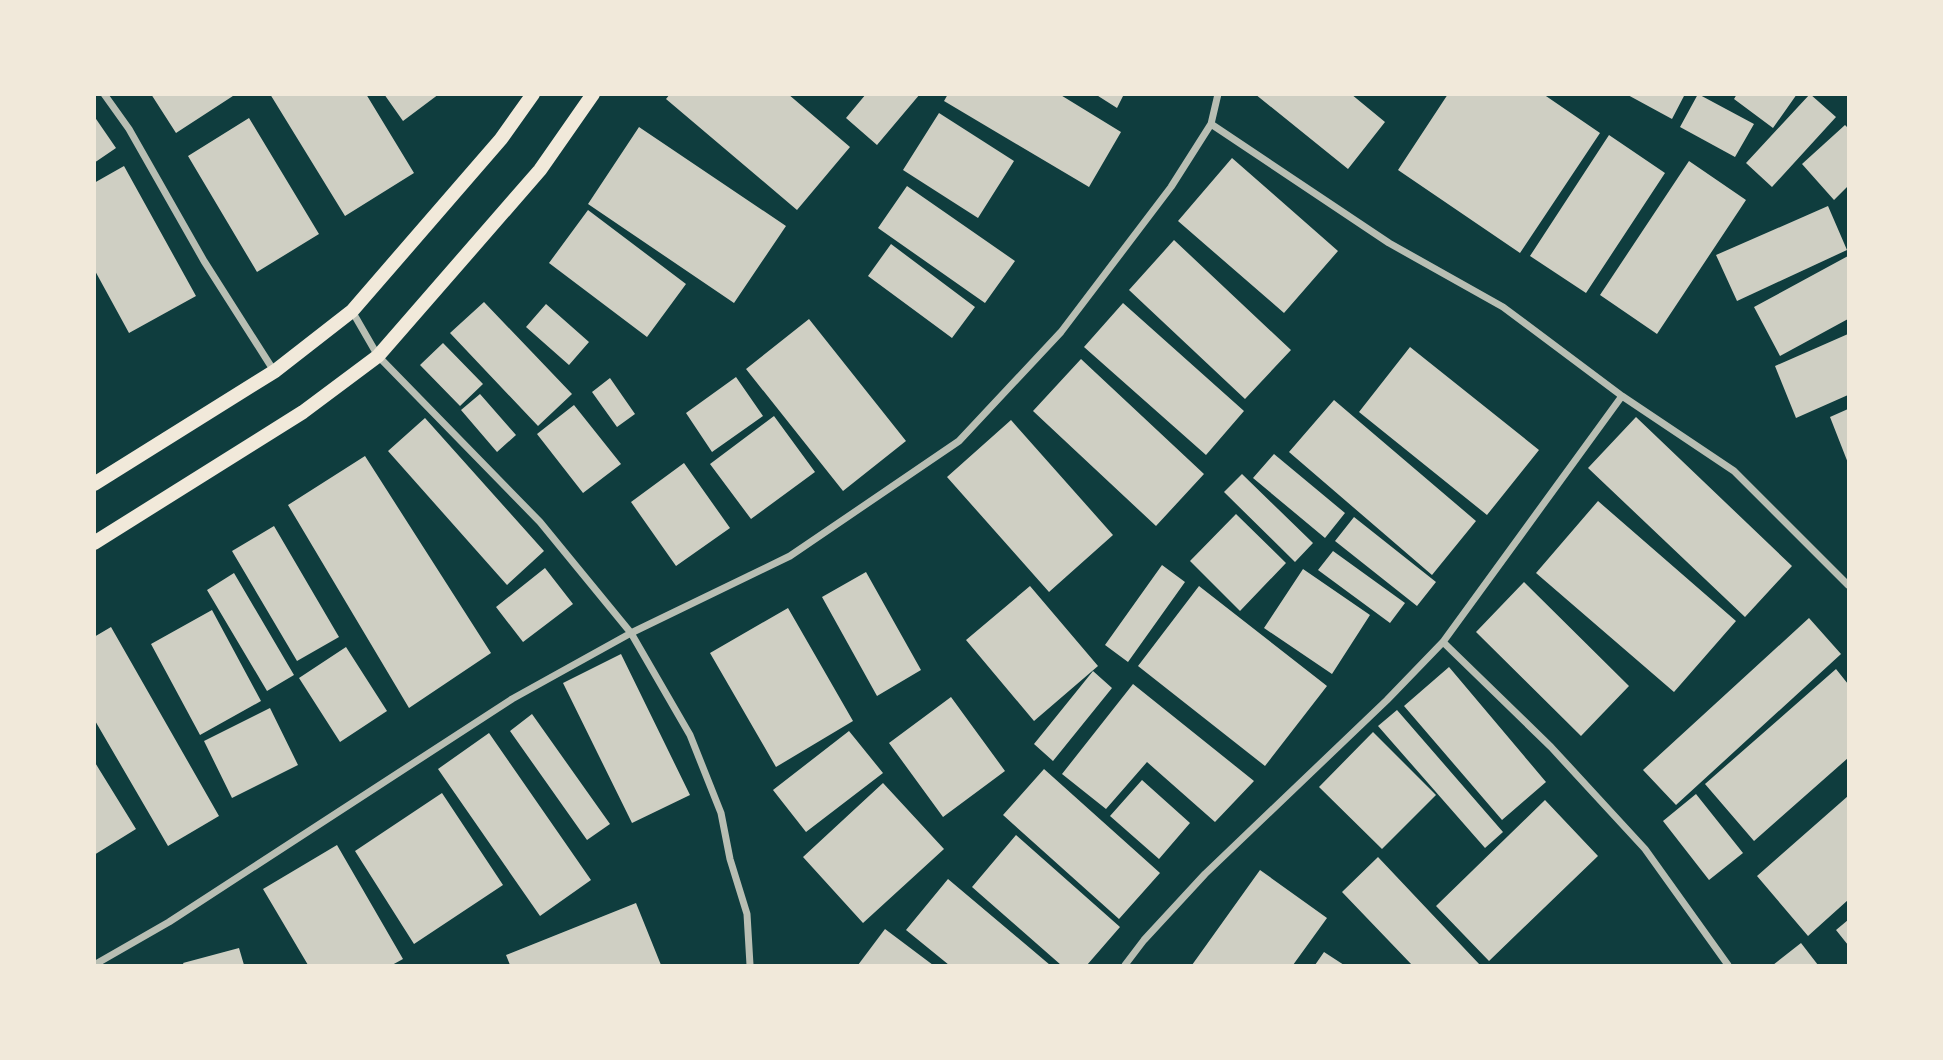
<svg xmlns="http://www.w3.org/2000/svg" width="1943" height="1060" viewBox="0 0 1943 1060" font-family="'DM Sans',sans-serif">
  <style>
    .building { fill: #cfcfc3 }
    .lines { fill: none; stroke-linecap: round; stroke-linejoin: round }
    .minor { stroke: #b8beb3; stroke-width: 7 }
    .secondary { stroke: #f1e9da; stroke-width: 14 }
  </style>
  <rect width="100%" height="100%" fill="#0f3d3e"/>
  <path class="building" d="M 151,94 L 236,94 L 176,133 Z
    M 270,94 L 366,94 L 414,173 L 345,216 Z
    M 384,94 L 439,94 L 403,121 Z
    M 670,94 L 788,94 L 850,147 L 797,210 L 666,99 Z
    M 866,94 L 920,94 L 877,145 L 846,118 Z
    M 948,94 L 1059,94 L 1121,132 L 1089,187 L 944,101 Z
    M 1095,94 L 1124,94 L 1117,108 Z
    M 1255,94 L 1351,94 L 1385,122 L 1348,169 Z
    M 1448,94 L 1543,94 L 1600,133 L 1520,253 L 1398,170 Z
    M 1626,94 L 1685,94 L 1672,119 Z
    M 1698,94 L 1754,124 L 1735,157 L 1680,127 Z
    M 1737,94 L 1797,94 L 1773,128 L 1734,99 Z
    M 1810,94 L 1836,117 L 1772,187 L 1746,163 Z
    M 939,113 L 1014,161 L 978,218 L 903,170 Z
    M 94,116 L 116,148 L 94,163 Z
    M 249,118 L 319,234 L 257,272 L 188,156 Z
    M 1845,125 L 1848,128 L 1848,186 L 1834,200 L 1802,164 Z
    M 639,127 L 786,226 L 734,303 L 588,204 Z
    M 1609,135 L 1665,173 L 1586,293 L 1530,256 Z
    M 1232,158 L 1338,251 L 1284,313 L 1178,221 Z
    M 1689,161 L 1746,200 L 1657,334 L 1600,295 Z
    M 124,166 L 196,296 L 129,333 L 94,269 L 94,183 Z
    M 907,186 L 1015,261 L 985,303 L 878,228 Z
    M 1828,206 L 1847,250 L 1737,301 L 1716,255 Z
    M 588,210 L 686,284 L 647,337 L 549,263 Z
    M 1174,240 L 1291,350 L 1245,399 L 1129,290 Z
    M 891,244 L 975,307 L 952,338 L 868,276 Z
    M 1848,256 L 1848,319 L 1780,356 L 1754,307 Z
    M 484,302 L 572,394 L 538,426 L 450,333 Z
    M 1123,303 L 1244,411 L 1206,455 L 1084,347 Z
    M 546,304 L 589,342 L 569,365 L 526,327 Z
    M 809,319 L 906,441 L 843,491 L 746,369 Z
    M 1848,334 L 1848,395 L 1796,418 L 1775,366 Z
    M 443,343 L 483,384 L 460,406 L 420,365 Z
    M 1410,347 L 1539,450 L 1487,515 L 1359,412 Z
    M 1081,359 L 1204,474 L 1156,526 L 1033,411 Z
    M 736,377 L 763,416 L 712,452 L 686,413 Z
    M 610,378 L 635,414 L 617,427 L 592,392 Z
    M 480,394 L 516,435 L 497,452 L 461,410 Z
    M 1334,400 L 1476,521 L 1432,575 L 1289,452 Z
    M 574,405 L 621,464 L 583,493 L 537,434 Z
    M 1848,409 L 1848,463 L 1830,417 Z
    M 774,416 L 815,472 L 751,519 L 710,464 Z
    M 1636,417 L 1792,566 L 1745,617 L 1588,468 Z
    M 425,418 L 544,551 L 507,585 L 388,451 Z
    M 1011,420 L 1113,535 L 1049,592 L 947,477 Z
    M 1274,454 L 1345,513 L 1325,538 L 1253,478 Z
    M 365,456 L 491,653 L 409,708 L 288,505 Z
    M 684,463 L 730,528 L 676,566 L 631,502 Z
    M 1242,474 L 1313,543 L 1295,562 L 1224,492 Z
    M 1598,501 L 1736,621 L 1674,692 L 1536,573 Z
    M 1236,514 L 1286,563 L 1240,611 L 1190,561 Z
    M 1354,517 L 1436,582 L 1417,606 L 1335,541 Z
    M 274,526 L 339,637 L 297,661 L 232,551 Z
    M 1333,551 L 1405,603 L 1390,623 L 1318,570 Z
    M 1162,565 L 1185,582 L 1128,662 L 1105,645 Z
    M 545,568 L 573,604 L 523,642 L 496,607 Z
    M 1303,569 L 1370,615 L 1332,674 L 1264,628 Z
    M 866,572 L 921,670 L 877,696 L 822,597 Z
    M 234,573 L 294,675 L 267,691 L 207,590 Z
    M 1524,582 L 1629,686 L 1581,736 L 1476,632 Z
    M 1030,586 L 1098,666 L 1034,721 L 966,640 Z
    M 1199,586 L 1327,686 L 1265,766 L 1138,666 Z
    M 788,608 L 853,721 L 776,767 L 710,653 Z
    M 212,610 L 261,701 L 200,735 L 151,644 Z
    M 1809,618 L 1841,654 L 1676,805 L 1643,770 Z
    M 111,627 L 219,816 L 168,846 L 94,719 L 94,637 Z
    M 346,647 L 387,711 L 340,742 L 299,678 Z
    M 621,654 L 690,795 L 632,823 L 563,683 Z
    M 1449,667 L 1546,782 L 1502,820 L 1404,706 Z
    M 1836,669 L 1848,684 L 1848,758 L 1754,841 L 1705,784 Z
    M 1093,671 L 1112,688 L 1053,761 L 1034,744 Z
    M 1133,684 L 1254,781 L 1215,822 L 1147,762 L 1106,809 L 1062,774 Z
    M 951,697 L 1005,771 L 943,817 L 889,743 Z
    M 270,708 L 298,765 L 232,798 L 204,741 Z
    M 1397,710 L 1503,832 L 1485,848 L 1378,726 Z
    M 532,714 L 610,824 L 587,840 L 510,731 Z
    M 849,731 L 883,773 L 806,832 L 773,790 Z
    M 1373,732 L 1436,795 L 1382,849 L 1319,787 Z
    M 489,733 L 591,880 L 540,916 L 438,769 Z
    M 94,761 L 136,829 L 94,855 Z
    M 1044,769 L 1160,873 L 1119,919 L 1003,815 Z
    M 1142,780 L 1190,823 L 1159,859 L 1110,816 Z
    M 883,783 L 944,849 L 863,923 L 803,857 Z
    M 442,793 L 503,885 L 414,944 L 355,851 Z
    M 1696,794 L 1743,853 L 1709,880 L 1663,821 Z
    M 1848,796 L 1848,900 L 1808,936 L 1757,876 Z
    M 1545,800 L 1598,856 L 1489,961 L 1436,906 Z
    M 1016,835 L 1120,927 L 1087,965 L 1061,965 L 972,887 Z
    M 337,845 L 403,959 L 392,965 L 308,965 L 263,889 Z
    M 1378,857 L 1480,965 L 1412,965 L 1342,892 Z
    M 1260,870 L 1327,918 L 1293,965 L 1192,965 Z
    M 948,879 L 1050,965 L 949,965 L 906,930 Z
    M 636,903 L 661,965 L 510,965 L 506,955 Z
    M 1848,920 L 1848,945 L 1836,930 Z
    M 885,929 L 933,965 L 858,965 Z
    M 1801,943 L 1818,965 L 1773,965 Z
    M 239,948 L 244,965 L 184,965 L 183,963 Z
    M 1324,952 L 1344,965 L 1315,965 Z"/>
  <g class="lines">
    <path class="minor" d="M 104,94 L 129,129 L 204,261 L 274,371
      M 1211,124 L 1389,243 L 1503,307 L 1622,396 L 1734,471 L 1848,585
      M 352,311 L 378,356 L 540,522 L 631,633 L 690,735 L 721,813 L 730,859 L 747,914 L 750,965
      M 1443,642 L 1551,747 L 1645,849 L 1728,965
      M 94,965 L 169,922 L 512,699 L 631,633 L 790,556 L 959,441 L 1061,332 L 1171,187 L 1211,124 L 1218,94
      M 1125,965 L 1144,940 L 1205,874 L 1387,700 L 1443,642 L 1622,396"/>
    <path class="secondary" d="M 94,484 L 275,371 L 352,311 L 501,139 L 533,94
      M 94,543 L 303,412 L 378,356 L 540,170 L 593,94"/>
  </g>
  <rect width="1943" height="1060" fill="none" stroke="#f1e9da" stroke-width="192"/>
</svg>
